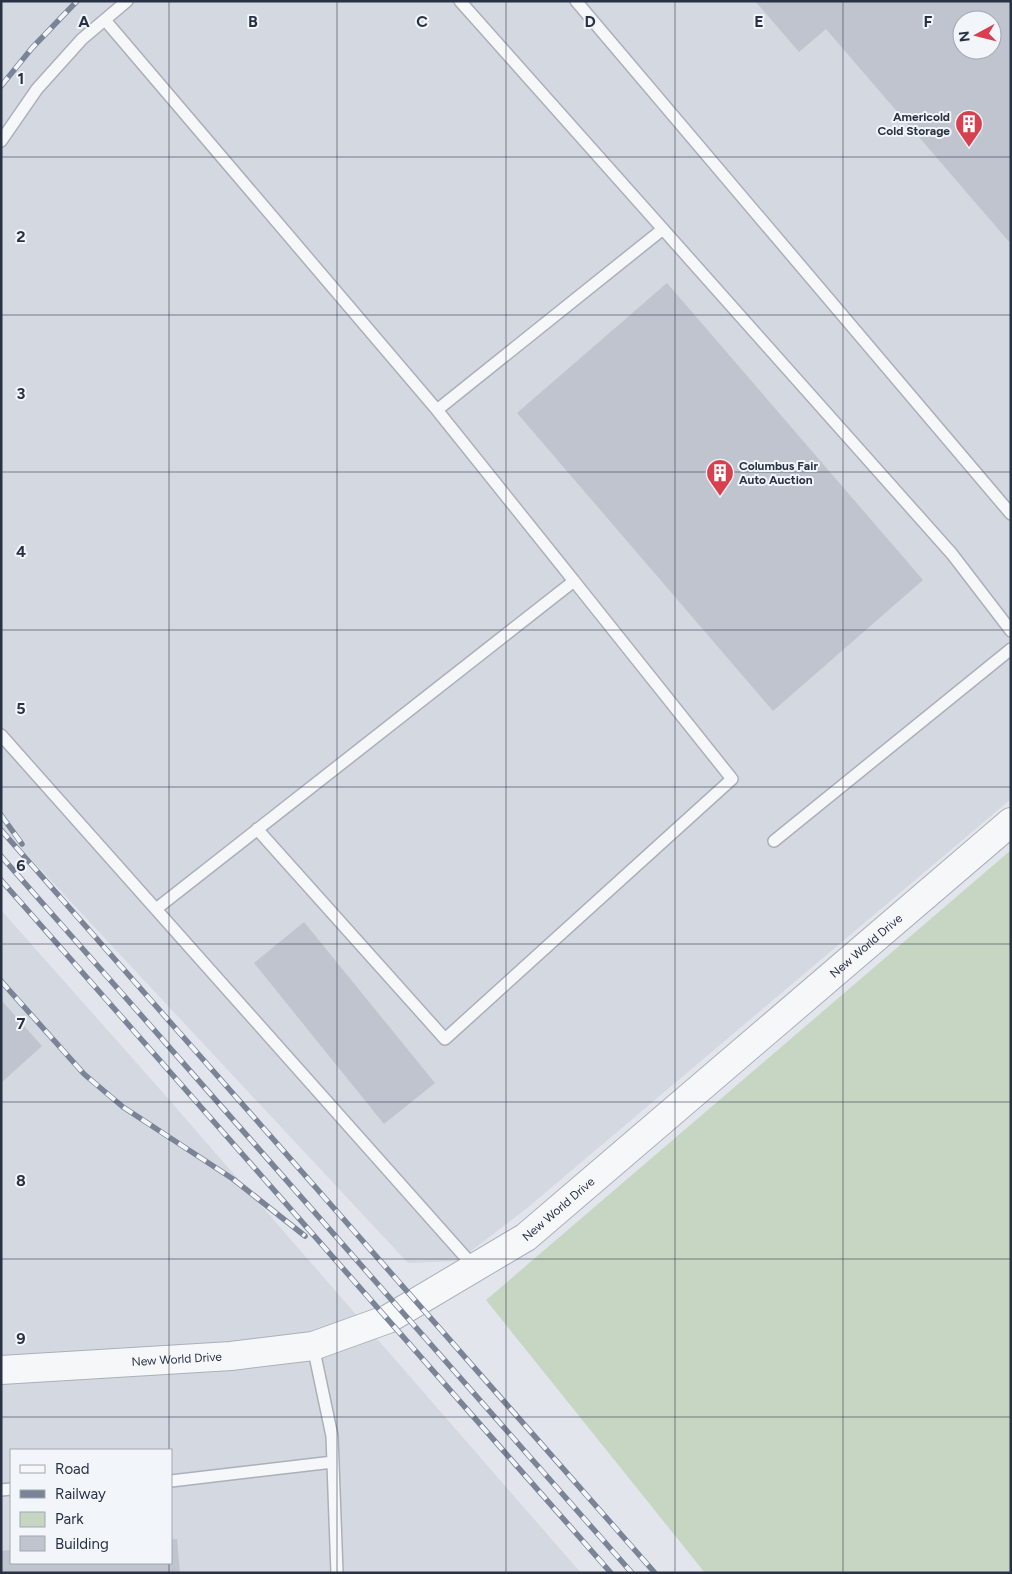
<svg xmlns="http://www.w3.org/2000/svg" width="1012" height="1574" viewBox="0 0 1012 1574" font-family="Figtree,sans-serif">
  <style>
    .built { fill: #d4d8e1; fill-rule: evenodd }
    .green { fill: #c7d6c3 }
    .building { fill: #bfc4cf; fill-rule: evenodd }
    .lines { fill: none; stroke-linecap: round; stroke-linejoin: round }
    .service-casing { stroke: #aab0ba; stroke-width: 14 }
    .tertiary-casing { stroke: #aab0ba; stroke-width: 30 }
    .service { stroke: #f6f7f9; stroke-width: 11 }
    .tertiary { stroke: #f6f7f9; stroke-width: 28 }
    .rail-casing { stroke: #7b8497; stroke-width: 5.5 }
    .rail { stroke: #f2f5f9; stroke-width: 4; stroke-dasharray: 11; stroke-linecap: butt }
    .grid { fill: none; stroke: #293245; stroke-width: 1; stroke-opacity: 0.55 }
    .labels { text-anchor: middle; stroke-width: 4; stroke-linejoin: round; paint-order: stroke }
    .poi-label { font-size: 12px; font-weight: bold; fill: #293245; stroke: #f2f5f9; text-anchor: end }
    .street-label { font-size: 12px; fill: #293245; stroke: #f2f5f9 }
    .grid-label { font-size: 16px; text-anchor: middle; font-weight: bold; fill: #293245; stroke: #f2f5f9; stroke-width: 4; stroke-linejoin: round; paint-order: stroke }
  </style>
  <rect width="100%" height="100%" fill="#e2e6ec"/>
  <path class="built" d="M 1,1 L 1011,1 L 1011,799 L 526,1209 L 458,1261 L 408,1263 L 1,827 ZM 962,20 L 992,20 L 992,50 L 962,50 Z
    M 1,910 L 158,1087 L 581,1573 L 1,1573 ZM 11,1450 L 171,1450 L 171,1563 L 11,1563 Z"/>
  <path class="green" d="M 1011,850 L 1011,1573 L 705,1573 L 486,1300 Z"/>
  <path class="building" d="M 755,1 L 1011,1 L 1011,244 L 826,29 L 799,52 ZM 962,20 L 992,20 L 992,50 L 962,50 Z
    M 667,283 L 923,580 L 773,711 L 517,413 Z
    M 304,922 L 435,1083 L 384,1124 L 254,963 Z
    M 1,1000 L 42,1046 L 1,1083 Z
    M 171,1539 L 177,1539 L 180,1573 L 1,1573 L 1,1551 L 11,1550 L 11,1563 L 171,1563 Z"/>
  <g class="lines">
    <defs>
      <path id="service" d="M 460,1 L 952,554 L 1011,631
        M 576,1 L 1011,514
        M 105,20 L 437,410
        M 1,141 L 37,89 L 82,39 L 127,1
        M 1,735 L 475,1268
        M 257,829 L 445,1039 L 732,779 L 574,581
        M 774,841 L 1011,649
        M 156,909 L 574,581 L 437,410 L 663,229
        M 313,1346 L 332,1436 L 337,1573
        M 171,1481 L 333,1462
        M 1,1490 L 11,1489"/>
      <g id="tertiary">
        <path id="s1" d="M 1,1370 L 231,1356 L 313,1346 L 388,1319 L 526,1237 L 1011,822"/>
      </g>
    </defs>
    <use href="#service" class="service-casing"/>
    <use href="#tertiary" class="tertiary-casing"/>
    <use href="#service" class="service"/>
    <use href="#tertiary" class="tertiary"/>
    <defs>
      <path id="rail" d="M 1,86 L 32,48 L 77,1
        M 1,815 L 22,844
        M 1,830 L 655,1573
        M 1,856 L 632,1573
        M 1,880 L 611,1573
        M 1,981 L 84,1074 L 123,1107 L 233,1179 L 305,1236"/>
    </defs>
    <use href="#rail" class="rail-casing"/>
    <use href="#rail" class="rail"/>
  </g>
  <path class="grid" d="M 169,1 L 169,1450M 337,1 L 337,1573M 506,1 L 506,1573M 675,1 L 675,1573M 843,1 L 843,1573M 1,157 L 1011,157M 1,315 L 1011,315M 1,472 L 1011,472M 1,630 L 1011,630M 1,787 L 1011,787M 1,944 L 1011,944M 1,1102 L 1011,1102M 1,1259 L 1011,1259M 1,1417 L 1011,1417M 169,1563 L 169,1573"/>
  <defs>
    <symbol id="building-pin" viewBox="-11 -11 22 30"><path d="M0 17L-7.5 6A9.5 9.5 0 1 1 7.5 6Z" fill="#d84050" stroke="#f2f5f9"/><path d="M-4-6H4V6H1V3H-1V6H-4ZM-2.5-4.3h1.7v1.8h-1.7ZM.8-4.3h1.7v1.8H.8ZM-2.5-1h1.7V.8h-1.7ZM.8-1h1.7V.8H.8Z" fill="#fff"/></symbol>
  </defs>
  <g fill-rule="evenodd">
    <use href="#building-pin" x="953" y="108" width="32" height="43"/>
    <use href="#building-pin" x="704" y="457" width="32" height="43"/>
  </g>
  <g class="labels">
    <g class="poi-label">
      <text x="950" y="121">Americold<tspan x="950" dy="14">Cold Storage</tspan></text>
      <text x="739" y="470" text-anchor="start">Columbus Fair<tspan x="739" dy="14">Auto Auction</tspan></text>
    </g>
    <g class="street-label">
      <text dy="4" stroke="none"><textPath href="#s1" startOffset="1001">New World Drive</textPath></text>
      <text dy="4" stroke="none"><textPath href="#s1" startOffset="596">New World Drive</textPath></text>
      <text dy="4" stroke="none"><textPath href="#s1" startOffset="176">New World Drive</textPath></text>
    </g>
  </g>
  <g class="grid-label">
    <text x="84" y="27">A</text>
    <text x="253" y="27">B</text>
    <text x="422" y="27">C</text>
    <text x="590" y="27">D</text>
    <text x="759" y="27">E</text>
    <text x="928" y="27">F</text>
    <text x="21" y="84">1</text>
    <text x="21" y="242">2</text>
    <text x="21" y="399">3</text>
    <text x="21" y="557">4</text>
    <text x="21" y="714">5</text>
    <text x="21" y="871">6</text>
    <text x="21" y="1029">7</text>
    <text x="21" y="1186">8</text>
    <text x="21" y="1344">9</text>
  </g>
  <rect width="1012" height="1574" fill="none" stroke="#293245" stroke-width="5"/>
  <rect x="10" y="1449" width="162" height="115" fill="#f2f5f9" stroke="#a2a7b1"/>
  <rect x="20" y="1465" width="25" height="8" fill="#f6f7f9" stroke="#a2a7b1"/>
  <text x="55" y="1474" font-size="15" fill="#293245">Road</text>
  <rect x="20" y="1490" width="25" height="8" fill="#7b8497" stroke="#a2a7b1"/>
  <text x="55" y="1499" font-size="15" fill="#293245">Railway</text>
  <rect x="20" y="1512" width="25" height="15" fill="#c7d6c3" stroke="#a2a7b1"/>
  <text x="55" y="1524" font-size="15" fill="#293245">Park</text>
  <rect x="20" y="1536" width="25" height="15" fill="#bfc4cf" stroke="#a2a7b1"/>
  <text x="55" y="1549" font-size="15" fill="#293245">Building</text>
  <g transform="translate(977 35) rotate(263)"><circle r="24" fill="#f2f5f9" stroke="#a2a7b1"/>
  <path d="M0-4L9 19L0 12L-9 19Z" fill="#d84050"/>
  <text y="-8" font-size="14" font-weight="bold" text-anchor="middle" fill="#293245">N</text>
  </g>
</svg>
